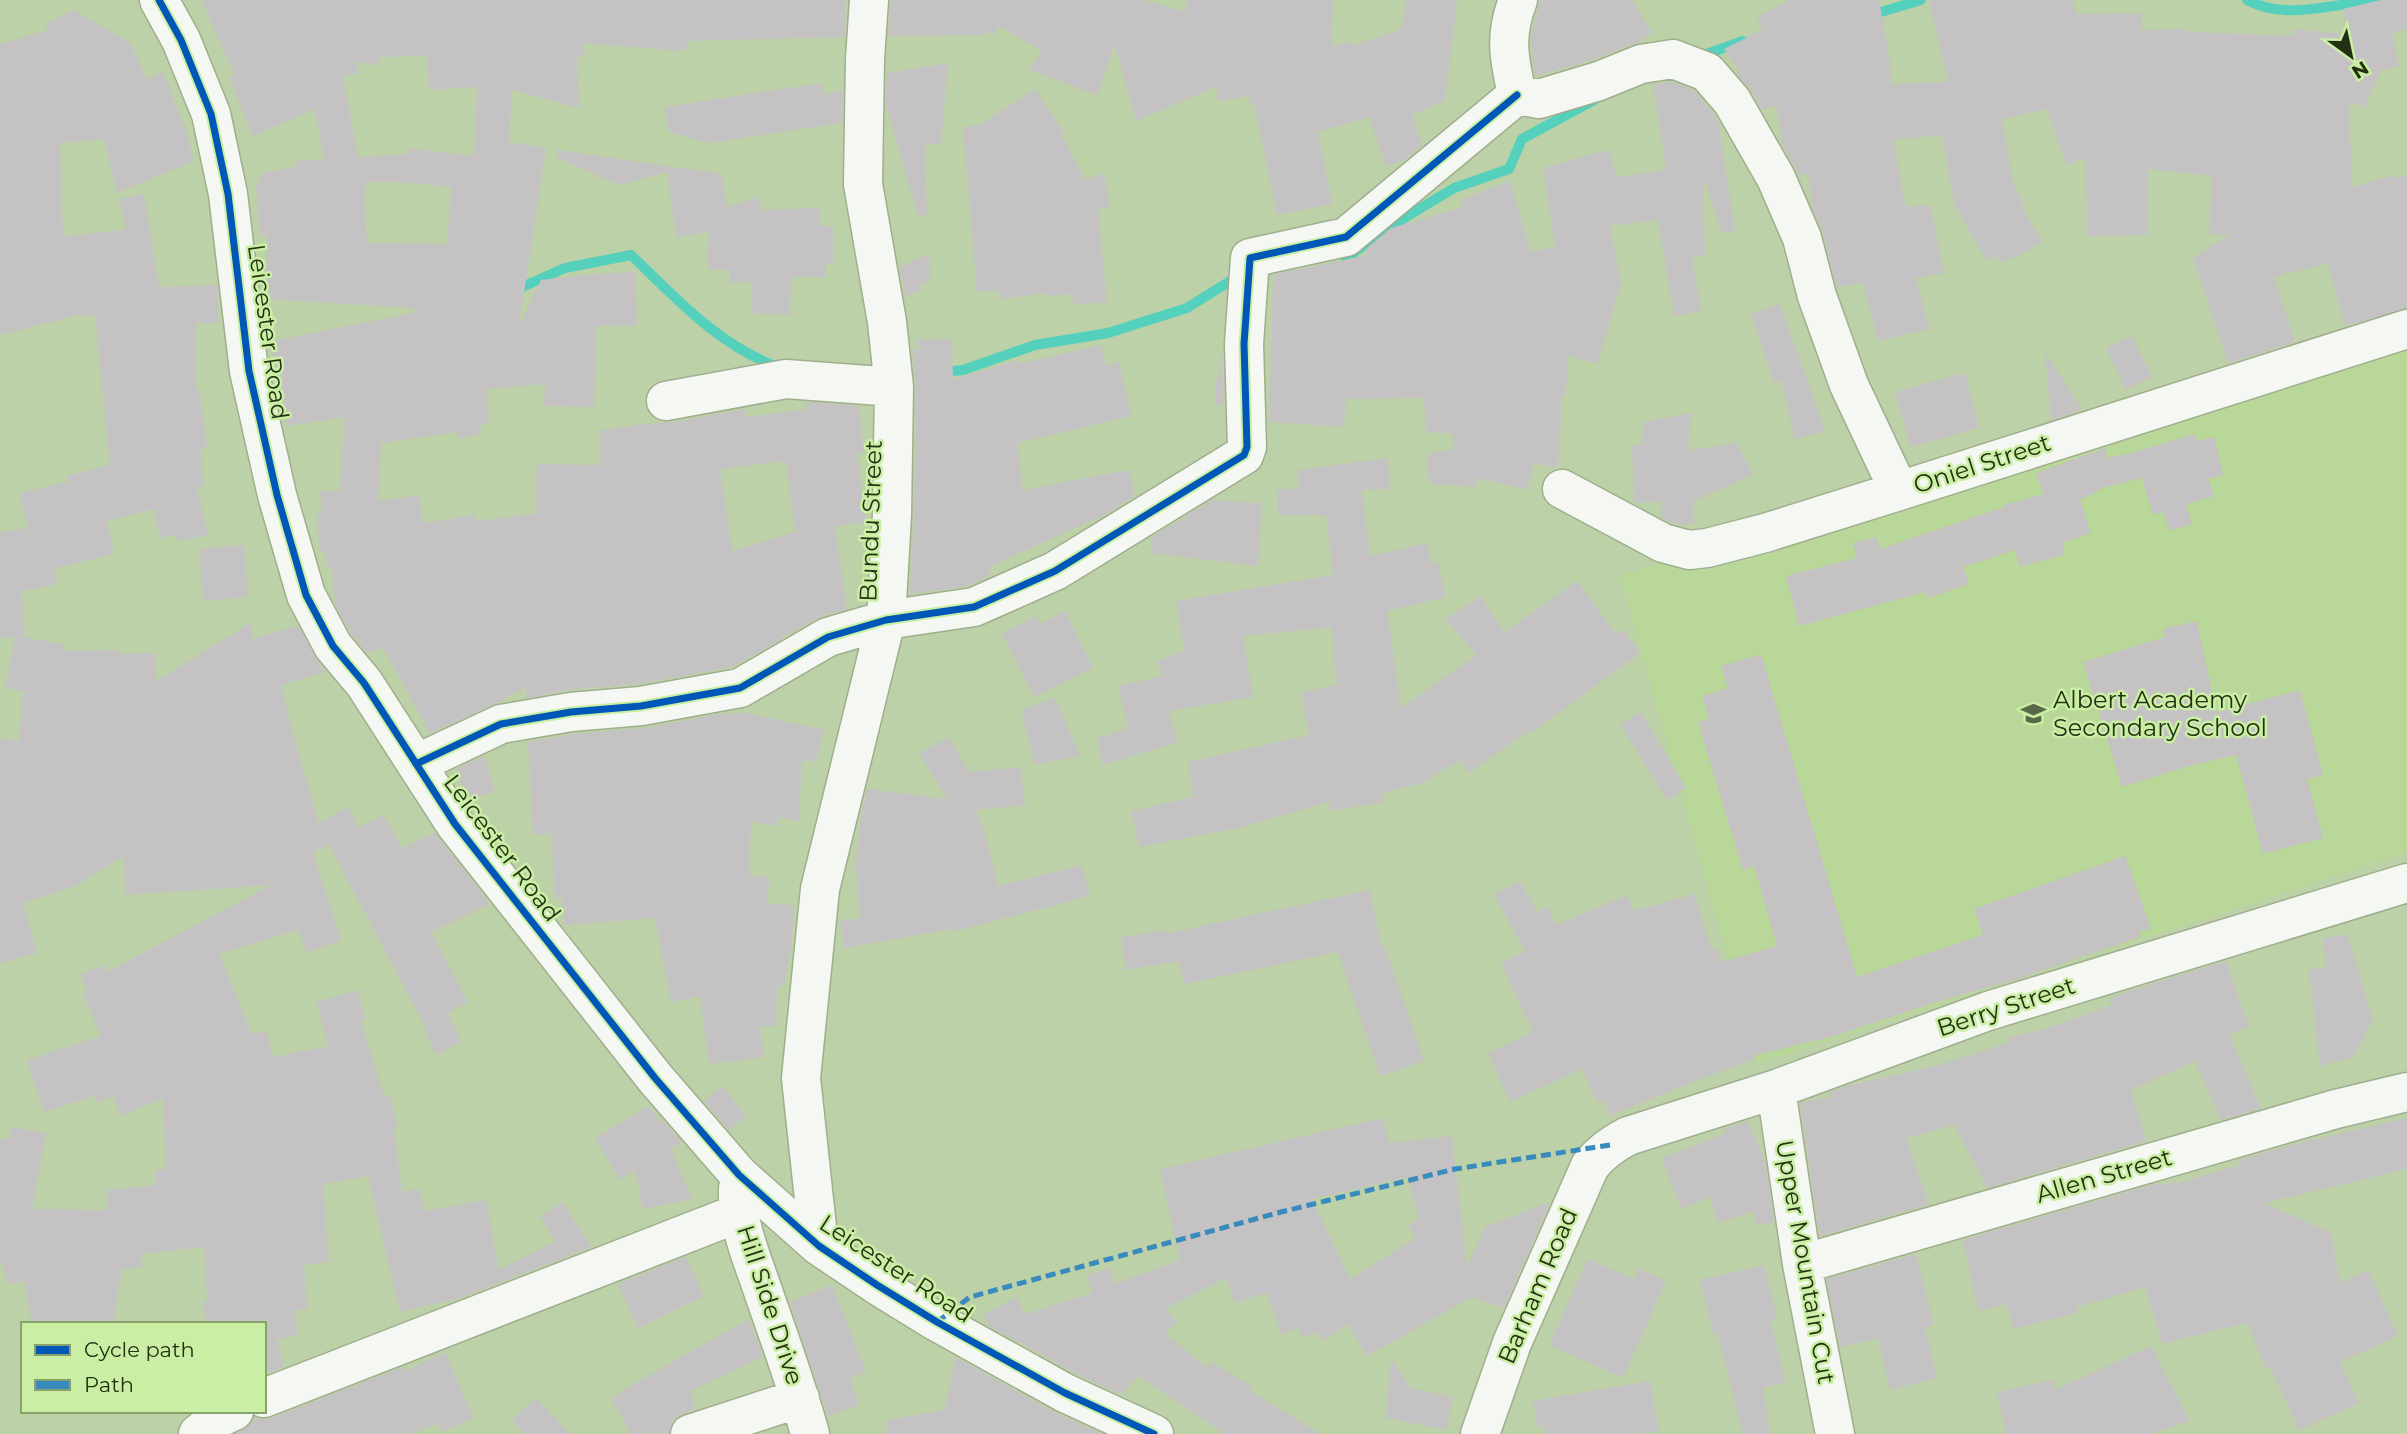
<svg xmlns="http://www.w3.org/2000/svg" width="2407" height="1434" viewBox="0 0 2407 1434" font-family="Montserrat,sans-serif">
  <style>
    .built { fill: #b8d798 }
    .lines { fill: none; stroke-linecap: round; stroke-linejoin: round }
    .stream { stroke: #54d0bd; stroke-width: 10 }
    .building { fill: #c5c2c4; fill-rule: evenodd }
    .minor-casing { stroke: #9fae8e; stroke-width: 41 }
    .minor { stroke: #f5f8f2; stroke-width: 38 }
    .quiet { stroke: #388bbc; stroke-width: 5; stroke-dasharray: 10 5; stroke-linecap: butt }
    .cycleway-casing { stroke: #caefa4; stroke-width: 11 }
    .cycleway { stroke: #0057b8; stroke-width: 7 }
    .labels { text-anchor: middle; stroke-width: 5; stroke-linejoin: round; paint-order: stroke }
    .street-label { font-size: 24px; fill: #233113; stroke: #caefa4 }
    .poi-label { font-size: 24px; fill: #233113; stroke: #caefa4; text-anchor: start }
  </style>
  <rect width="100%" height="100%" fill="#bdd1a8"/>
  <path class="built" d="M 2407,350 L 2407,853 L 1757,1064 L 1620,575 Z"/>
  <g class="lines">
    <path class="stream" d="M 2247,0 C 2291,23 2333,0 2378,3
      M 1871,15 L 1921,0
      M 1698,57 L 1743,41
      M 1339,247 L 1346,258 L 1396,223 L 1454,188 L 1509,169 L 1522,139 L 1594,100
      M 513,291 L 565,268 L 631,255 C 675,297 719,346 778,367
      M 943,372 L 963,370 L 1035,345 L 1108,333 L 1187,308 L 1238,276"/>
  </g>
  <path class="building" d="M 201,0 L 845,0 L 845,37 L 688,41 L 687,49 L 681,49 L 681,51 L 582,43 L 585,56 L 577,57 L 579,108 L 512,90 L 509,142 L 546,148 L 520,320 L 522,321 L 541,280 L 596,274 L 635,272 L 637,325 L 596,326 L 594,407 L 544,406 L 545,384 L 486,389 L 489,423 L 482,424 L 479,435 L 458,438 L 458,432 L 381,443 L 378,501 L 419,495 L 423,523 L 475,515 L 476,521 L 535,514 L 537,464 L 600,465 L 599,431 L 651,423 L 670,423 L 745,409 L 746,417 L 807,409 L 807,402 L 859,406 L 864,452 L 857,453 L 866,522 L 835,526 L 847,609 L 822,616 L 787,635 L 781,636 L 782,639 L 732,667 L 638,684 L 569,690 L 526,698 L 526,687 L 499,702 L 430,733 L 383,648 L 367,653 L 351,634 L 335,603 L 332,567 L 327,568 L 326,551 L 320,552 L 317,515 L 322,514 L 320,492 L 340,490 L 344,417 L 287,426 L 272,341 L 414,313 L 414,308 L 269,299 L 269,289 L 265,289 L 268,235 L 260,236 L 256,188 L 262,173 L 295,167 L 295,161 L 324,159 L 315,109 L 253,136 L 229,78 L 235,75 ZM 427,56 L 429,90 L 477,87 L 474,156 L 407,148 L 407,154 L 358,157 L 343,76 L 359,73 L 357,61 L 378,66 L 379,57 ZM 365,182 L 400,182 L 451,187 L 447,244 L 367,243 L 364,195 L 366,195 ZM 786,461 L 795,532 L 732,551 L 720,469 Z
    M 891,0 L 1143,0 L 1185,12 L 1187,0 L 1333,0 L 1331,46 L 1349,42 L 1351,46 L 1402,29 L 1406,0 L 1457,0 L 1445,100 L 1412,115 L 1422,145 L 1404,160 L 1386,166 L 1369,117 L 1318,132 L 1332,204 L 1277,215 L 1254,103 L 1251,104 L 1248,96 L 1218,101 L 1216,87 L 1136,121 L 1115,45 L 1097,95 L 1029,70 L 1042,51 L 999,26 L 993,35 L 988,32 L 986,35 L 888,36 Z
    M 1544,0 L 1632,0 L 1652,33 L 1638,42 L 1592,60 L 1535,76 L 1531,38 L 1539,2 Z
    M 1789,0 L 1879,0 L 1890,62 L 1891,84 L 1948,82 L 1929,0 L 2073,0 L 2076,14 L 2142,13 L 2142,30 L 2188,29 L 2188,32 L 2293,36 L 2294,29 L 2349,35 L 2343,9 L 2381,0 L 2407,0 L 2407,30 L 2392,32 L 2399,66 L 2380,71 L 2364,108 L 2349,101 L 2352,187 L 2396,175 L 2396,178 L 2407,176 L 2407,308 L 2345,326 L 2328,263 L 2274,277 L 2295,342 L 2228,363 L 2193,258 L 2229,235 L 2209,235 L 2212,176 L 2147,169 L 2147,235 L 2087,236 L 2086,158 L 2066,165 L 2047,109 L 2002,119 L 2013,184 L 2024,204 L 2021,205 L 2042,242 L 2013,259 L 2011,257 L 2000,262 L 1997,256 L 1987,261 L 1954,204 L 1942,135 L 1893,140 L 1906,207 L 1930,205 L 1944,273 L 1916,278 L 1929,329 L 1878,341 L 1863,283 L 1837,287 L 1823,233 L 1813,208 L 1808,174 L 1799,175 L 1783,146 L 1776,105 L 1762,110 L 1751,90 L 1736,73 L 1740,72 L 1724,49 L 1762,30 L 1757,17 Z
    M 74,10 L 130,43 L 147,79 L 163,72 L 185,128 L 194,161 L 117,193 L 104,139 L 60,143 L 63,237 L 126,229 L 119,199 L 144,194 L 159,287 L 217,285 L 218,323 L 196,323 L 195,389 L 199,388 L 207,448 L 201,449 L 203,486 L 197,487 L 208,535 L 177,541 L 176,534 L 160,538 L 153,509 L 107,521 L 114,554 L 55,568 L 57,584 L 22,591 L 25,636 L 19,636 L 65,645 L 64,651 L 118,650 L 118,654 L 155,653 L 156,681 L 251,623 L 252,639 L 298,626 L 324,672 L 281,685 L 293,735 L 319,823 L 348,807 L 359,828 L 383,815 L 402,848 L 435,833 L 490,904 L 431,932 L 468,1002 L 448,1013 L 461,1042 L 436,1055 L 425,1032 L 427,1030 L 329,845 L 313,852 L 341,940 L 307,953 L 298,930 L 219,954 L 252,1034 L 267,1031 L 273,1057 L 329,1046 L 316,1003 L 357,990 L 366,1020 L 361,1022 L 384,1097 L 391,1095 L 397,1128 L 394,1129 L 402,1192 L 420,1189 L 424,1211 L 486,1200 L 499,1270 L 555,1242 L 540,1216 L 563,1202 L 591,1247 L 460,1298 L 400,1312 L 368,1176 L 323,1184 L 329,1262 L 304,1265 L 307,1309 L 294,1310 L 298,1335 L 277,1339 L 284,1367 L 264,1374 L 264,1324 L 207,1324 L 202,1302 L 207,1301 L 204,1247 L 141,1254 L 142,1267 L 122,1269 L 113,1324 L 32,1324 L 24,1281 L 7,1284 L 3,1263 L 0,1263 L 0,1139 L 9,1139 L 11,1127 L 46,1133 L 32,1209 L 108,1210 L 106,1190 L 156,1185 L 156,1170 L 166,1169 L 163,1098 L 121,1116 L 113,1096 L 98,1103 L 95,1096 L 44,1112 L 27,1060 L 101,1036 L 83,994 L 87,992 L 80,974 L 104,965 L 107,972 L 271,885 L 125,895 L 124,856 L 73,887 L 23,903 L 37,953 L 0,963 L 0,739 L 19,741 L 23,691 L 5,688 L 15,637 L 0,638 L 0,532 L 28,528 L 19,493 L 68,482 L 67,476 L 110,465 L 95,315 L 84,317 L 83,314 L 0,335 L 0,44 L 48,30 L 45,24 Z
    M 948,63 L 941,144 L 925,145 L 927,215 L 918,216 L 886,106 L 887,73 Z
    M 1671,82 L 1694,90 L 1714,114 L 1721,127 L 1719,128 L 1735,230 L 1722,233 L 1703,176 L 1705,256 L 1692,258 L 1701,311 L 1674,316 L 1658,220 L 1610,226 L 1621,284 L 1597,364 L 1568,355 L 1566,396 L 1562,396 L 1558,468 L 1534,463 L 1527,490 L 1477,478 L 1476,487 L 1429,484 L 1427,453 L 1453,450 L 1453,434 L 1426,432 L 1424,398 L 1346,399 L 1344,427 L 1269,422 L 1273,275 L 1368,255 L 1366,249 L 1391,228 L 1463,207 L 1460,200 L 1510,181 L 1531,252 L 1555,247 L 1543,168 L 1609,150 L 1616,177 L 1666,170 L 1653,84 Z
    M 822,83 L 823,94 L 843,91 L 842,123 L 709,143 L 669,132 L 665,107 Z
    M 1035,89 L 1064,133 L 1061,135 L 1086,180 L 1104,173 L 1110,207 L 1098,209 L 1107,302 L 1073,305 L 1072,294 L 1048,296 L 1047,293 L 1000,299 L 998,290 L 977,292 L 963,128 L 979,125 Z
    M 558,150 L 722,174 L 727,208 L 758,197 L 762,210 L 820,208 L 820,226 L 833,226 L 833,264 L 826,264 L 826,277 L 791,277 L 790,315 L 751,313 L 752,282 L 730,283 L 730,270 L 707,269 L 709,232 L 676,237 L 667,172 L 619,185 L 556,157 Z
    M 929,253 L 930,281 L 920,285 L 922,289 L 905,297 L 900,267 Z
    M 1780,304 L 1825,431 L 1795,439 L 1781,380 L 1774,383 L 1751,314 Z
    M 2132,336 L 2152,377 L 2126,390 L 2106,348 Z
    M 952,339 L 953,380 L 1017,360 L 1018,364 L 1101,345 L 1106,366 L 1119,362 L 1131,416 L 1017,443 L 1023,490 L 1129,470 L 1135,496 L 1104,515 L 988,567 L 991,575 L 968,586 L 910,594 L 914,511 L 916,387 L 912,350 L 920,350 L 915,340 Z
    M 2045,352 L 2076,400 L 2082,410 L 2051,420 Z
    M 1221,355 L 1222,355 L 1224,405 L 1216,405 L 1215,379 L 1218,379 Z
    M 1965,373 L 1979,428 L 1910,447 L 1895,392 Z
    M 1691,413 L 1688,450 L 1737,443 L 1753,475 L 1693,501 L 1694,524 L 1679,525 L 1662,518 L 1661,501 L 1634,503 L 1632,446 L 1642,445 L 1643,422 Z
    M 2194,434 L 2196,441 L 2214,437 L 2223,475 L 2208,479 L 2214,496 L 2186,504 L 2192,524 L 2169,531 L 2163,512 L 2153,515 L 2142,478 L 2105,487 L 2080,500 L 2091,533 L 2062,543 L 2065,555 L 2019,567 L 2015,550 L 1963,567 L 1969,584 L 1928,598 L 1925,592 L 1799,626 L 1786,576 L 1857,558 L 1853,543 L 1877,537 L 1880,549 L 2004,507 L 2004,505 L 2044,494 L 2036,473 L 2105,448 L 2107,458 L 2136,452 Z
    M 1388,458 L 1390,489 L 1362,490 L 1370,556 L 1427,543 L 1432,564 L 1438,562 L 1446,597 L 1387,611 L 1401,708 L 1477,655 L 1445,619 L 1481,596 L 1504,633 L 1577,581 L 1616,634 L 1623,629 L 1640,653 L 1531,733 L 1529,731 L 1469,773 L 1460,760 L 1422,783 L 1382,793 L 1384,802 L 1331,811 L 1329,802 L 1242,827 L 1139,847 L 1131,811 L 1194,797 L 1188,762 L 1309,735 L 1301,692 L 1336,685 L 1332,627 L 1243,636 L 1253,697 L 1168,711 L 1178,742 L 1102,765 L 1097,738 L 1128,728 L 1118,686 L 1163,676 L 1157,661 L 1184,651 L 1176,601 L 1333,575 L 1326,515 L 1278,515 L 1278,489 L 1299,489 L 1297,470 Z
    M 1212,500 L 1262,503 L 1258,566 L 1150,553 L 1152,537 L 1181,520 L 1186,520 L 1186,516 Z
    M 244,545 L 248,597 L 203,601 L 199,549 Z
    M 1065,611 L 1093,668 L 1034,697 L 1002,633 L 1036,616 L 1040,624 Z
    M 2197,621 L 2216,712 L 2300,690 L 2323,775 L 2307,779 L 2323,838 L 2263,854 L 2236,755 L 2192,765 L 2122,787 L 2083,662 L 2165,637 L 2163,629 Z
    M 1761,654 L 1857,977 L 1983,935 L 1974,909 L 2125,856 L 2151,929 L 2139,931 L 2141,937 L 2014,980 L 1934,1003 L 1834,1036 L 1753,1056 L 1754,1060 L 1700,1079 L 1610,1116 L 1603,1100 L 1597,1102 L 1582,1069 L 1510,1102 L 1488,1053 L 1533,1032 L 1501,963 L 1525,952 L 1494,894 L 1520,881 L 1537,912 L 1548,907 L 1556,925 L 1627,895 L 1634,911 L 1695,894 L 1711,950 L 1717,948 L 1721,962 L 1777,946 L 1754,866 L 1743,870 L 1698,722 L 1709,719 L 1702,696 L 1728,688 L 1721,666 Z
    M 1055,698 L 1080,756 L 1035,765 L 1021,710 Z
    M 1641,712 L 1686,788 L 1667,800 L 1620,724 Z
    M 746,713 L 824,730 L 816,761 L 802,761 L 799,821 L 778,817 L 777,826 L 751,822 L 749,876 L 770,877 L 767,904 L 794,905 L 792,944 L 784,986 L 777,985 L 776,1026 L 760,1026 L 764,1057 L 709,1064 L 700,996 L 671,1002 L 655,918 L 564,925 L 562,898 L 555,898 L 551,833 L 533,835 L 528,742 L 574,734 L 645,728 L 720,714 Z
    M 949,737 L 969,772 L 1021,767 L 1025,805 L 976,810 L 986,836 L 998,886 L 1081,865 L 1090,896 L 952,932 L 951,929 L 844,948 L 840,921 L 859,918 L 857,872 L 854,872 L 862,811 L 867,789 L 947,799 L 919,753 Z
    M 484,756 L 495,791 L 466,801 L 456,769 Z
    M 1370,890 L 1381,946 L 1384,945 L 1424,1061 L 1380,1076 L 1338,952 L 1184,984 L 1179,961 L 1126,970 L 1121,937 L 1165,930 L 1165,934 Z
    M 2347,934 L 2373,1020 L 2353,1057 L 2320,1066 L 2309,970 L 2327,966 L 2322,939 Z
    M 2226,961 L 2249,1027 L 2229,1034 L 2261,1108 L 2221,1120 L 2195,1061 L 2131,1090 L 2146,1141 L 1987,1188 L 1954,1125 L 1906,1138 L 1929,1204 L 1820,1236 L 1800,1103 L 1831,1097 L 1830,1092 L 1850,1085 L 1936,1066 L 2010,1042 L 2009,1037 L 2042,1030 L 2112,1005 L 2109,999 L 2129,991 Z
    M 722,1086 L 746,1116 L 729,1130 L 704,1101 Z
    M 649,1106 L 659,1122 L 662,1120 L 682,1142 L 671,1149 L 692,1199 L 643,1209 L 635,1170 L 620,1180 L 595,1138 Z
    M 1383,1118 L 1389,1143 L 1452,1136 L 1467,1266 L 1485,1227 L 1550,1202 L 1504,1308 L 1472,1297 L 1367,1356 L 1348,1324 L 1322,1341 L 1317,1332 L 1302,1338 L 1298,1328 L 1282,1335 L 1266,1293 L 1234,1303 L 1226,1278 L 1165,1309 L 1177,1322 L 1165,1333 L 1207,1368 L 1211,1362 L 1252,1386 L 1249,1390 L 1320,1434 L 1225,1434 L 1139,1376 L 1120,1394 L 1075,1373 L 989,1326 L 983,1315 L 1017,1297 L 1025,1314 L 1092,1293 L 1087,1275 L 1110,1268 L 1115,1284 L 1180,1260 L 1160,1169 ZM 1407,1177 L 1419,1219 L 1408,1225 L 1416,1238 L 1350,1279 L 1312,1199 Z
    M 2407,1118 L 2407,1169 L 2264,1203 L 2331,1233 L 2340,1283 L 2368,1270 L 2398,1336 L 2340,1362 L 2359,1403 L 2299,1430 L 2270,1367 L 2266,1369 L 2247,1323 L 2162,1344 L 2145,1287 L 2077,1307 L 2078,1313 L 2013,1329 L 2007,1304 L 1978,1311 L 1963,1240 L 2158,1183 L 2159,1186 L 2177,1181 L 2178,1183 L 2240,1165 L 2238,1160 L 2295,1144 Z
    M 1748,1121 L 1765,1161 L 1774,1222 L 1756,1225 L 1754,1211 L 1718,1223 L 1710,1197 L 1681,1209 L 1662,1158 L 1726,1133 L 1724,1129 Z
    M 1916,1254 L 1934,1325 L 1925,1327 L 1937,1378 L 1890,1390 L 1878,1338 L 1840,1347 L 1827,1279 Z
    M 686,1257 L 704,1296 L 638,1328 L 618,1284 Z
    M 1588,1259 L 1634,1279 L 1639,1268 L 1666,1281 L 1623,1378 L 1549,1345 Z
    M 1764,1265 L 1777,1318 L 1770,1320 L 1786,1382 L 1763,1388 L 1770,1434 L 1743,1434 L 1717,1333 L 1713,1334 L 1700,1280 Z
    M 832,1285 L 866,1372 L 850,1378 L 859,1405 L 828,1416 L 790,1302 Z
    M 749,1319 L 763,1357 L 690,1391 L 695,1401 L 692,1403 L 695,1409 L 674,1419 L 669,1433 L 631,1434 L 611,1399 L 624,1391 L 623,1390 Z
    M 2151,1346 L 2190,1421 L 2150,1434 L 2006,1434 L 1997,1392 L 2053,1380 L 2055,1390 Z
    M 445,1353 L 474,1418 L 441,1432 L 437,1424 L 411,1434 L 236,1434 L 252,1424 L 254,1417 L 261,1420 L 272,1418 L 403,1367 L 405,1371 Z
    M 955,1357 L 1054,1412 L 1102,1434 L 887,1434 L 886,1420 L 945,1410 Z
    M 1391,1358 L 1410,1388 L 1453,1397 L 1446,1430 L 1386,1418 Z
    M 1650,1381 L 1659,1431 L 1641,1434 L 1546,1434 L 1544,1425 L 1537,1427 L 1533,1401 Z
    M 536,1398 L 570,1434 L 525,1434 L 512,1421 Z"/>
  <g class="lines">
    <defs>
      <path id="minor" d="M 159,0 L 181,40 L 211,114 L 228,194 L 249,371 L 277,495 L 306,595 L 333,646 L 364,683 L 455,824 L 655,1078 L 739,1175 L 819,1246 L 877,1285 L 937,1322 L 1065,1393 L 1154,1434
        M 1517,95 L 1539,99 L 1599,81 L 1641,64 L 1673,59 L 1707,72 L 1732,101 L 1776,178 L 1802,238 L 1817,296 L 1849,385 L 1899,491
        M 1517,95 C 1509,58 1504,36 1518,0
        M 666,401 L 786,379 L 894,387
        M 1562,489 L 1663,543 L 1689,550 L 1707,548 L 1765,533 L 1899,491 L 2407,329
        M 416,764 L 501,724 L 571,712 L 641,706 L 740,688 L 828,637 L 886,620 L 974,607 L 1055,571 L 1244,455 L 1247,447 L 1244,344 L 1250,258 L 1346,237 L 1517,95
        M 1776,1089 L 1802,1264 L 1835,1434
        M 738,1188 C 736,1223 753,1261 764,1294 C 780,1340 797,1386 810,1434
        M 819,1246 L 801,1078 L 820,889 L 886,620 L 892,515 L 894,387 L 887,322 L 863,184 L 865,59 L 869,0
        M 1802,1264 L 2336,1109 L 2407,1092
        M 264,1398 L 739,1213
        M 198,1434 L 217,1419 L 234,1411
        M 690,1434 L 800,1398
        M 1480,1434 L 1512,1343 L 1590,1166 C 1601,1152 1612,1144 1628,1136 L 1776,1089 L 1988,1011 L 2407,883"/>
    </defs>
    <use href="#minor" class="minor-casing"/>
    <use href="#minor" class="minor"/>
    <path class="quiet" d="M 937,1322 L 970,1297 L 1281,1212 L 1455,1169 L 1610,1145"/>
    <defs>
      <path id="cycleway" d="M 159,0 L 181,40 L 211,114 L 228,194 L 249,371 L 277,495 L 306,595 L 333,646 L 364,683 L 455,824 L 655,1078 L 739,1175 L 819,1246 L 877,1285 L 937,1322 L 1065,1393 L 1154,1434
        M 416,764 L 501,724 L 571,712 L 641,706 L 740,688 L 828,637 L 886,620 L 974,607 L 1055,571 L 1244,455 L 1247,447 L 1244,344 L 1250,258 L 1346,237 L 1517,95"/>
    </defs>
    <use href="#cycleway" class="cycleway-casing"/>
    <use href="#cycleway" class="cycleway"/>
  </g>
  <defs>
    <symbol id="school-bare" viewBox="-9 -9 18 18"><path d="M0-5L7-2L0 1L-7-2ZM-4 1L0 2.5L4 1V4Q0 6-4 4Z" fill="#596947" stroke="#caefa4" stroke-width="2.5" paint-order="stroke"/></symbol>
  </defs>
  <g fill-rule="evenodd">
    <use href="#school-bare" x="2016" y="696" width="35" height="35"/>
  </g>
  <g class="labels">
    <g class="street-label">
      <text transform="translate(268 332) rotate(82)" y="8">Leicester Road</text>
      <text transform="translate(1982 464) rotate(-18)" y="8">Oniel Street</text>
      <text transform="translate(871 521) rotate(-88)" y="8">Bundu Street</text>
      <text transform="translate(502 848) rotate(53)" y="8">Leicester Road</text>
      <text transform="translate(2006 1007) rotate(-18)" y="8">Berry Street</text>
      <text transform="translate(2104 1176) rotate(-16)" y="8">Allen Street</text>
      <text transform="translate(1805 1262) rotate(80)" y="8">Upper Mountain Cut</text>
      <text transform="translate(896 1269) rotate(33)" y="8">Leicester Road</text>
      <text transform="translate(1538 1286) rotate(-67)" y="8">Barham Road</text>
      <text transform="translate(770 1305) rotate(72)" y="8">Hill Side Drive</text>
    </g>
    <g class="poi-label">
      <text x="2053" y="708">Albert Academy<tspan x="2053" dy="28">Secondary School</tspan></text>
    </g>
  </g>
  <rect x="21" y="1322" width="245" height="91" fill="#caefa4" stroke="#87a36a" stroke-width="2"/>
  <rect x="35" y="1345" width="35" height="10" fill="#0057b8" stroke="#87a36a" stroke-width="2"/>
  <text x="84" y="1357" font-size="21" fill="#233113">Cycle path</text>
  <rect x="35" y="1380" width="35" height="10" fill="#388bbc" stroke="#87a36a" stroke-width="2"/>
  <text x="84" y="1392" font-size="21" fill="#233113">Path</text>
  <g transform="translate(2351 56) rotate(147)" stroke="#caefa4" stroke-width="5" paint-order="stroke">
  <path d="M0-5L12 26L0 18L-12 26Z" fill="#233113"/>
  <text y="-10" font-size="19" font-weight="bold" text-anchor="middle" fill="#233113">N</text>
  </g>
</svg>
